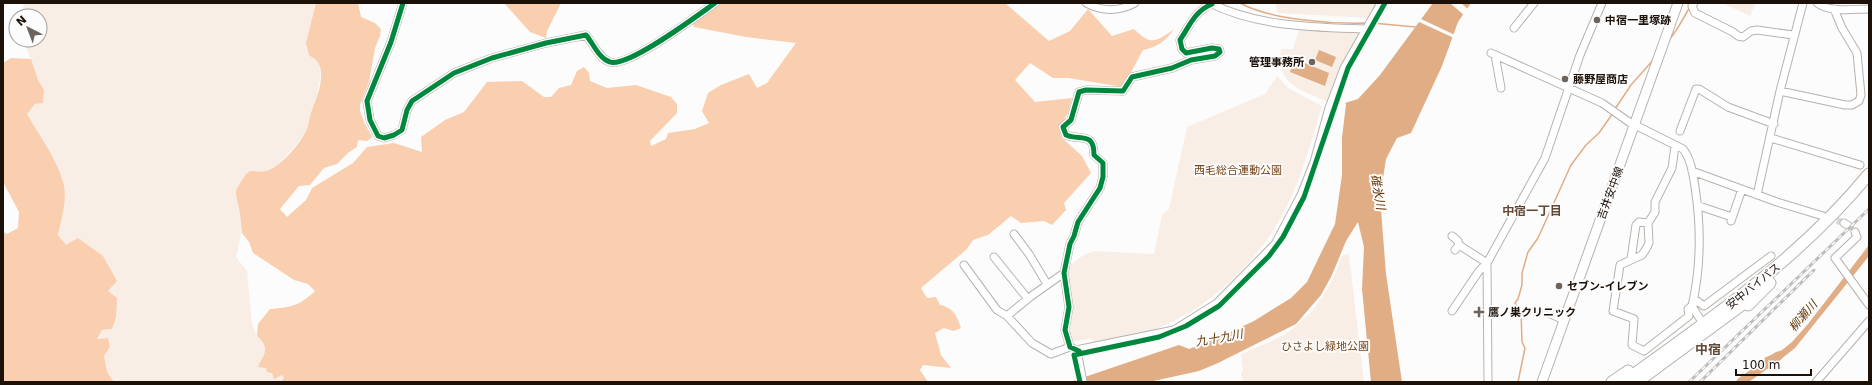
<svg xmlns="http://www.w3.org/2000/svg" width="1872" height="385" viewBox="0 0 1872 385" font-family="'DejaVu Sans','Noto Sans JP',sans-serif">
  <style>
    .green { fill: #f9eee6 }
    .forest { fill: #f9cfaf }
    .water { fill: #e1ad84 }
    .pier { fill: #fcfcfc }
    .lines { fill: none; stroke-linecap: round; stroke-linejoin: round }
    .stream { stroke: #e1ad84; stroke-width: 1.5 }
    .river { stroke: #e1ad84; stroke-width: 9 }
    .minor-tunnel { stroke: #dad9d8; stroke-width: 7; stroke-dasharray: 7 3.5; stroke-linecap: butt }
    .minor-casing { stroke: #b7b2ad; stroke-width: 9 }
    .major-casing { stroke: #b7b2ad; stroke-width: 11 }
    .highway-casing { stroke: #b7b2ad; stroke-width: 13 }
    .minor { stroke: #fff; stroke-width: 7 }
    .major { stroke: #fff; stroke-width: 9 }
    .highway { stroke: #fff; stroke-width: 11 }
    .rail-casing { stroke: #bfbdbc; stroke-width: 3 }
    .rail { stroke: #fcfcfc; stroke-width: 1.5; stroke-dasharray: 4.5; stroke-linecap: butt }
    .cycleway-casing { stroke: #fcfcfc; stroke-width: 8 }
    .cycleway { stroke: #00873e; stroke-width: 5 }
    .poi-dot { fill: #6a635e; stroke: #fcfcfc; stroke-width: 1.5 }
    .labels { text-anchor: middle; stroke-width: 4; stroke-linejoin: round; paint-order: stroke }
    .poi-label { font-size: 11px; font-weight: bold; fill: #1c1109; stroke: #fcfcfc; text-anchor: start }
    .park-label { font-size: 11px; fill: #78461b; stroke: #fcfcfc }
    .street-label { font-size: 11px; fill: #1c1109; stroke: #fcfcfc }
    .water-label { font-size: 12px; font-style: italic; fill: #643404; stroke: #fcfcfc }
    .neighbourhood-label { font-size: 12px; font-weight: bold; fill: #634935; stroke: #fcfcfc }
    .quarter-label { font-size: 13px; font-weight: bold; fill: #634935; stroke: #fcfcfc }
  </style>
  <rect width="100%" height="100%" fill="#fcfcfc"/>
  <path class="green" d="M 24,3 L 316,3 C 313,15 313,49 317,61 C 318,64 320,66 320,69 C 322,80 311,121 306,131 C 300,141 293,149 285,157 C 277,166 265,175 254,171 L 237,200 C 244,224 242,233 236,257 L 247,271 L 252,324 L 257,336 L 265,346 L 265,352 L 260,363 C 267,369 279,371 284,378 L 280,382 L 114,382 L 107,372 L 104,356 L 110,347 L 108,338 L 97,339 L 102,330 L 112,329 L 116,317 L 108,292 L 57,235 L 63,210 L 53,159 L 26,114 L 35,104 L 43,103 L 44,90 C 33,75 32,56 22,40 L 40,40 L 40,16 L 19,16 L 23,9 Z
    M 1276,3 L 1378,3 L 1368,18 L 1277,13 Z
    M 1722,3 L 1756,3 L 1750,16 Z
    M 1300,27 L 1357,31 L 1360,33 L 1328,102 C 1302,90 1275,85 1281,49 L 1293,49 Z
    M 1277,76 L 1288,88 L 1322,106 C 1313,135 1305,165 1293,193 C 1266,257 1209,312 1143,334 C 1128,340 1111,341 1095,344 L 1092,338 L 1072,342 C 1067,331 1072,323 1072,312 C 1073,296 1067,281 1069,266 L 1082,256 L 1093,251 L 1154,254 L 1162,215 L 1169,209 L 1187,127 L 1265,94 Z
    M 1346,254 L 1349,255 L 1364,382 L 1243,382 L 1241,373 L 1243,371 L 1241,354 C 1257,347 1274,341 1288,332 C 1315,314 1332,286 1342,256 Z"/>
  <path class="forest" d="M 316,3 L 358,3 L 361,17 L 375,23 L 381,29 L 380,36 L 375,48 L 369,82 L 360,105 L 360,111 L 364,122 L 372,137 L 367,141 L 358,140 L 357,147 L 349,152 L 337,164 L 324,168 L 310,185 L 299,186 L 280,209 L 287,217 L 306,200 L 312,188 L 353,163 L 367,147 L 394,143 L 422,152 L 421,137 L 445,120 L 464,112 L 487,82 L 522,81 L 544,97 L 551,97 L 559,88 L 571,85 L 577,71 L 584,67 L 589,73 L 590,81 L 607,88 L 636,85 L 671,97 L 677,104 L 677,113 L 650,141 L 651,146 L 666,139 L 668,133 L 695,129 L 709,123 L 702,111 L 708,93 L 721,85 L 749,74 L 757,88 L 767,83 L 796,43 L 746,37 L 694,27 L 691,19 L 715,3 L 1005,3 L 1049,41 L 1070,31 L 1088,9 L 1112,36 L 1134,29 C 1151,46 1156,42 1174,29 C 1166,41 1157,47 1143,50 L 1123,87 L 1068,78 L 1053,78 L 1030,63 L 1015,80 L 1035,102 L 1072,98 L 1068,113 L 1059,129 L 1062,138 L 1082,156 L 1091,173 L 1064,203 L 1066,210 L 1052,225 L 1044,221 L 1021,223 L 1011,216 L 988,235 L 973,240 L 967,249 L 921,288 L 927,298 L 936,297 L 940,305 C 954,308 957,316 961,328 L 954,331 L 944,328 L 935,333 L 941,355 L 951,368 L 923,365 L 920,370 L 928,382 L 280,382 L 284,378 L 282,375 L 274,379 L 272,373 L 267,372 L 266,368 L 258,367 C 264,353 271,349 257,336 L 258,324 L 270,309 C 292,307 299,306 315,291 L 308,284 L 294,280 L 253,253 L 249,242 L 242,233 L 240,213 L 236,195 L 236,190 L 246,174 L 250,171 C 258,171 263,173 271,169 C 285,161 299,145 306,131 C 309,125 309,119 311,113 C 316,99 328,73 316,60 C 315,58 311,57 309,55 L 306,43 Z
    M 504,3 L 561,3 L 547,31 L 546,38 L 530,32 Z
    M 11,58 L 31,59 L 38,80 L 44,90 L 43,103 L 35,104 L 27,114 C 39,135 59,162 64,186 C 67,202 61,220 58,235 L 66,245 L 78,238 L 103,256 L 117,281 L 108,291 L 117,298 L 116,317 L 112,329 L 102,330 L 97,339 L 108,338 L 110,347 L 104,356 L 107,372 L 114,382 L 3,382 L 3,232 L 7,234 L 18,228 L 19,212 L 3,182 L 3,63 Z"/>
  <path class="water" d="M 1433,3 L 1471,3 L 1458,22 L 1442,66 L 1411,133 L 1397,138 L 1386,159 L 1380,197 L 1386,274 L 1402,382 L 1371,382 L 1362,289 L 1364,247 L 1358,222 L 1346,241 L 1332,275 L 1321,295 L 1296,324 L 1218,363 L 1199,371 L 1149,382 L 1070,382 L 1179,345 L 1189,349 L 1222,336 L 1254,321 L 1291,298 L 1307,282 L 1335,224 L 1342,175 L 1342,138 L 1346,104 L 1345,103 L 1358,99 L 1380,75 Z
    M 1319,50 L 1336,57 L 1332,67 L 1315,60 Z
    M 1295,59 L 1329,73 L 1325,86 L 1290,72 Z
    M 1869,245 L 1869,256 L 1795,348 L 1771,367 L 1764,358 L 1782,350 L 1792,342 L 1808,324 Z"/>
  <path class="pier" d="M 1450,3 L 1461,3 L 1469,10 L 1465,16 Z
    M 1419,18 L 1455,35 L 1454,38 L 1417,21 Z"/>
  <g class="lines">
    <path class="stream" d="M 1240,3 C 1271,20 1331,24 1367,23
      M 1373,23 L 1415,27
      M 1669,40 C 1678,30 1683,18 1690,7
      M 1615,109 L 1631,85 L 1654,59
      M 1518,382 L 1525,348 L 1522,342 L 1521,312 L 1515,303 L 1518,299 L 1522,285 L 1522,273 L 1528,252 L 1538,238 L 1571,165 L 1586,145 L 1599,133 L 1613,113"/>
    <path class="river" d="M 1741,382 L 1778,356"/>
    <path class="minor-tunnel" d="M 1827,217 L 1844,223"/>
    <defs>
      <path id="minor" d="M 403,3 L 391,42 L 367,101 L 370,120 L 378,136 L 384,138 L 394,135 L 402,130 L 407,110 L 412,101 L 454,73 L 492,58 L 546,43 L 586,35 C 593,43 599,59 610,62 C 628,68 698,15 715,3
        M 1086,3 C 1103,12 1118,12 1135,3
        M 1210,3 C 1258,27 1313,27 1366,29
        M 1694,3 L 1692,6 L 1695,13 L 1733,32 L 1738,36 L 1743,37 L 1751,31 L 1757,30 L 1793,35
        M 1817,3 C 1830,13 1853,9 1869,9
        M 1514,28 L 1534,3
        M 1491,53 L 1602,103 L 1629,122 L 1683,149 C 1691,159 1693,174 1695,187 C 1701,226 1701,267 1692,306 L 1700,319
        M 1495,55 L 1501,88
        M 1780,91 L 1845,105 L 1852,105 L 1859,101 L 1861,95 L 1857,53 L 1842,28 L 1834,9
        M 1680,131 L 1696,89 L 1699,89 L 1728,107 L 1774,124
        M 1771,138 L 1860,165
        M 1675,146 L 1672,168 L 1655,202 L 1655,212 L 1648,223 L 1649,243 L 1646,249 L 1642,255 L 1620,265 L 1613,311 L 1634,319 L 1632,345 L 1644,351 L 1689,316 L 1688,309 L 1697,301 L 1704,306 L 1771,256
        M 1692,171 L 1777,202 L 1823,216
        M 1757,195 L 1780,91 L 1803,3
        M 1699,206 L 1732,217
        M 1731,221 L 1742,189
        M 1844,223 L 1849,226
        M 1855,232 L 1857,237 L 1835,258 L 1869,305
        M 1014,234 L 1029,254 L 1047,284
        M 1452,236 L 1458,241 L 1459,245
        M 1455,250 L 1459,245 L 1487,263
        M 994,257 L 1028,299
        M 1631,259 L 1636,225 L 1639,222 L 1648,223
        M 964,265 L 997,310 L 1007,316 L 1032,343 L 1051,354 L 1070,347
        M 1452,311 L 1479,271 L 1487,263
        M 1546,312 L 1564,320
        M 1007,316 L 1030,297 L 1064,273
        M 1079,351 L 1070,347 L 1065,330 L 1069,307 L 1064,273 L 1070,244 L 1074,236 L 1078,222 L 1100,188 L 1103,177 L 1103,163 L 1094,155 C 1094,131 1080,141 1066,135 L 1063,127 L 1071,120 L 1079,92 L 1086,90 L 1123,91 L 1132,77 L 1172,68 L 1191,60 L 1215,56 L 1220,52 L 1219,49 L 1212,48 L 1186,53 L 1182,49 L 1180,40 C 1190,25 1195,11 1212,4
        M 1083,382 L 1078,356 L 1081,349 L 1174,330 L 1217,303 L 1275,244 L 1301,195 L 1314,162 L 1329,108 L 1344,68 L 1381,3
        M 1488,382 L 1487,263 L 1545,158 L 1580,55 L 1602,3
        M 1816,382 L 1869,321"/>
      <path id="major" d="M 1542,382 L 1678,3"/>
      <path id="highway" d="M 1748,305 L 1770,283
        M 1612,382 L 1628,371
        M 1623,382 C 1711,319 1800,258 1869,174
        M 1637,382 L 1751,298"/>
    </defs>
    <use href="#minor" class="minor-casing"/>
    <use href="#major" class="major-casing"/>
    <use href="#highway" class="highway-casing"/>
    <use href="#minor" class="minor"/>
    <use href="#major" class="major"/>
    <use href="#highway" class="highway"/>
    <defs>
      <path id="rail" d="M 1689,382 L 1869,209
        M 1700,382 L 1814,270"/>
    </defs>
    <use href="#rail" class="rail-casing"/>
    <use href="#rail" class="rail"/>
    <defs>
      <path id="cycleway" d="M 403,3 L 391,42 L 367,101 L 370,120 L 378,136 L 384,138 L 394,135 L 402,130 L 407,110 L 412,101 L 454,73 L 492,58 L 546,43 L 586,35 C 593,43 599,59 610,62 C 628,68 698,15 715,3
        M 1079,351 L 1070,347 L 1065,330 L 1069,307 L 1064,273 L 1070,244 L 1074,236 L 1078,222 L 1100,188 L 1103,177 L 1103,163 L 1094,155 C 1094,131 1080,141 1066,135 L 1063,127 L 1071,120 L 1079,92 L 1086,90 L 1123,91 L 1132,77 L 1172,68 L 1191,60 L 1215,56 L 1220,52 L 1219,49 L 1212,48 L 1186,53 L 1182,49 L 1180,40 C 1190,25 1195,11 1212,4
        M 1080,382 L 1074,355 L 1159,337 L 1186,326 L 1219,306 L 1269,256 L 1283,237 L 1304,197 L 1348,68 L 1385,3"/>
    </defs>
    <use href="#cycleway" class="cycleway-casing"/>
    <use href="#cycleway" class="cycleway"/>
  </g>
  <g class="poi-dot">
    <circle cx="1597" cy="20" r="4"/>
    <circle cx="1312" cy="62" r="4"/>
    <circle cx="1565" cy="79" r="4"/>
    <circle cx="1559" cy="286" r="4"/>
    <path d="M1477 306h4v4h4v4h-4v4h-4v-4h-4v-4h4z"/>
  </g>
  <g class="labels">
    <g class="poi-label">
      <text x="1605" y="24">中宿一里塚跡</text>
      <text x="1304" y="66" text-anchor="end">管理事務所</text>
      <text x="1573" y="83">藤野屋商店</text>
      <text x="1567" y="290">セブン-イレブン</text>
      <text x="1488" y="316">鷹ノ巣クリニック</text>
    </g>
    <g class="park-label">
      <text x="1238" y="174">西毛総合運動公園</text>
      <text x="1325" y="350">ひさよし緑地公園</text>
    </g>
    <g class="street-label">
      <text transform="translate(1610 193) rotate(-70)" y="4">吉井安中線</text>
      <text transform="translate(1753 286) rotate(-39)" y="4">安中バイパス</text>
    </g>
    <g class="water-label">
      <text transform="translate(1378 192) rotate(80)" y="4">碓氷川</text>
      <text transform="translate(1803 316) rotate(-49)" y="4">柳瀬川</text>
      <text transform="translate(1219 338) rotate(-10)" y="4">九十九川</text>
    </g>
    <g class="neighbourhood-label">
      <text x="1532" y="215">中宿一丁目</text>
    </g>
    <g class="quarter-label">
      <text x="1708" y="354">中宿</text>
    </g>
  </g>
  <rect width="1872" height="385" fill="none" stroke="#1c1109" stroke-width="8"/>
  <g transform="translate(28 28) rotate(318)"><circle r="19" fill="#fcfcfc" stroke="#a29e9b"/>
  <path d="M0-3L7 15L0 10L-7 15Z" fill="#6a635e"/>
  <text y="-6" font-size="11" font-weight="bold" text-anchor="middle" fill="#1c1109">N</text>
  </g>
  <path d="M1736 369v6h75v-6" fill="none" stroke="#1c1109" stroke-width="2"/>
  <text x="1742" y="369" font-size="12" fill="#1c1109" stroke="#fcfcfc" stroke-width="3" paint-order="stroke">100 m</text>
</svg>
